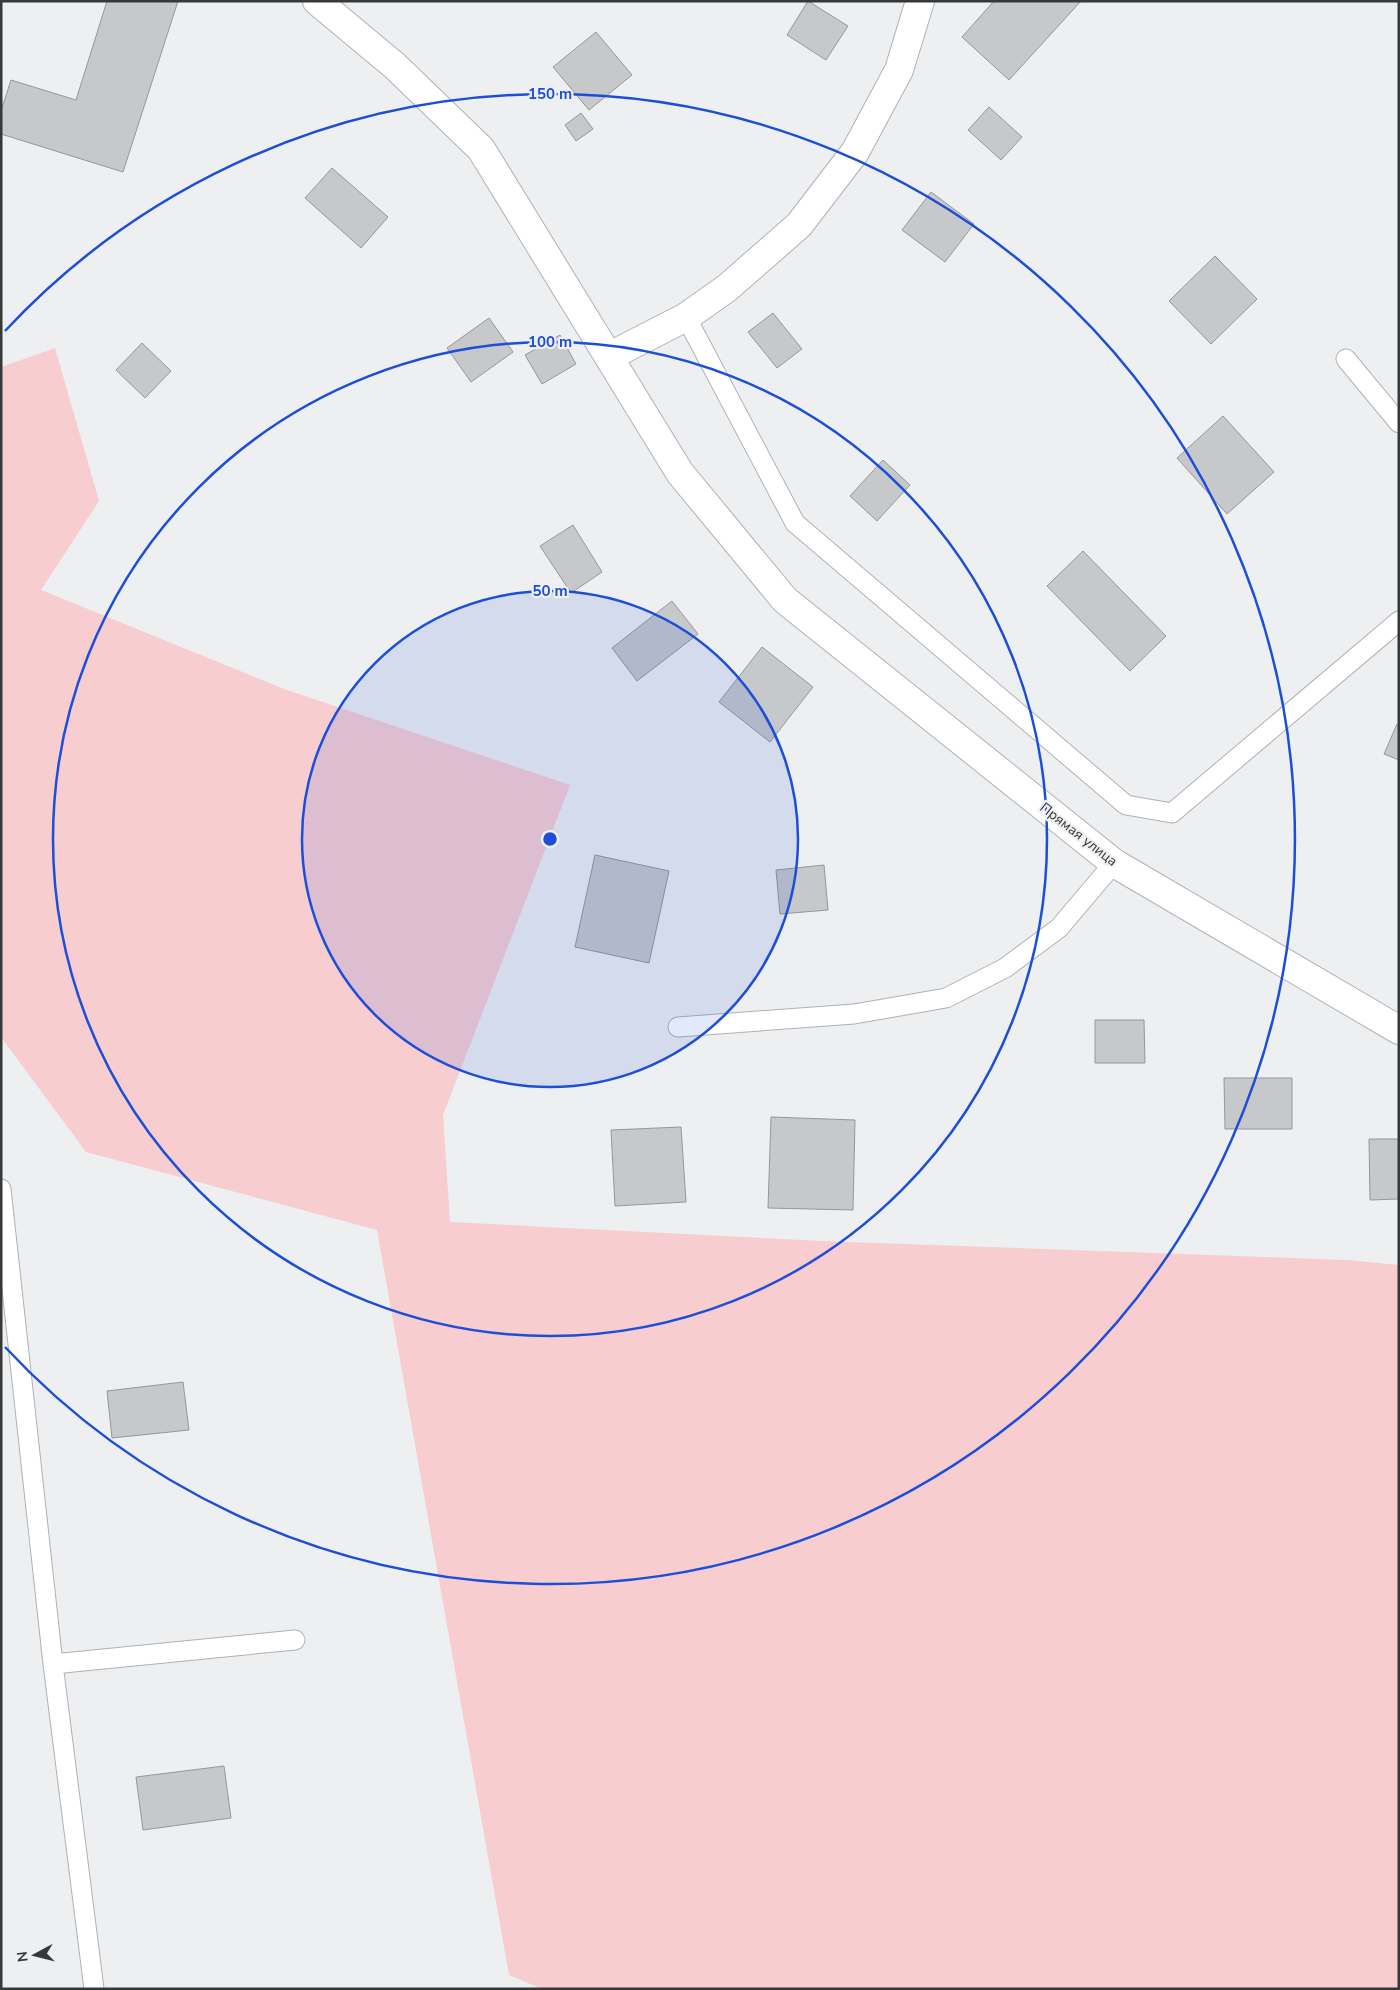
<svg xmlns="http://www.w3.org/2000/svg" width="1400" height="1990" viewBox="0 0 1400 1990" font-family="'Nunito Sans',sans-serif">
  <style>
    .green { fill: #f7cdd0 }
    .building { fill: #c6c8ca; stroke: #959799 }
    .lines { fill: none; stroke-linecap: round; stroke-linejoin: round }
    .service-casing { stroke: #afb1b4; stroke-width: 21 }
    .minor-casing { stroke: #afb1b4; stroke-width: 30 }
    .service { stroke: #fff; stroke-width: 19 }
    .minor { stroke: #fff; stroke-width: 28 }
    .ring { fill: none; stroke: #1d4ed8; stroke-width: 2.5 }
    .labels { text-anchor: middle; stroke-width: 4.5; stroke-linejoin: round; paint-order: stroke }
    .street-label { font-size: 14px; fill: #373839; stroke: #edeff1 }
    .centre { fill: #1d4ed8; stroke: #edeff1; stroke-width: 2.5 }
    .ring-label { font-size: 15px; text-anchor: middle; font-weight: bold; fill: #1d4ed8; stroke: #edeff1; stroke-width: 4.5; stroke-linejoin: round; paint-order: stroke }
  </style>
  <rect width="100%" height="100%" fill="#edeff1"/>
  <path class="green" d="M 55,348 L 99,501 L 41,590 L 284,689 L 570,785 L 443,1115 L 450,1222 L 821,1241 L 1348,1260 L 1399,1265 L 1399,1989 L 542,1989 L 509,1975 L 377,1230 L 86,1152 L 1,1037 L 1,367 Z"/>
  <path class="building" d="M 107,1 L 178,1 L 123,172 L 1,134 L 1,111 L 11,80 L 76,100 Z
    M 808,1 L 848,26 L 826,60 L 787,35 Z
    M 994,1 L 1081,1 L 1009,80 L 962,37 Z
    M 596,32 L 632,75 L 589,110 L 553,67 Z
    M 989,107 L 1022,137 L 1001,160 L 968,130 Z
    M 581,113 L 593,129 L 576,141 L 565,125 Z
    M 332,168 L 388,217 L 361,248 L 305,198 Z
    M 931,192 L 974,224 L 945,262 L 902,230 Z
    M 1215,256 L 1257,299 L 1211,344 L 1169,301 Z
    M 773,313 L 802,349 L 777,368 L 748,332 Z
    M 489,318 L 513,352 L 471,382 L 447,348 Z
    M 560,335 L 576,364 L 542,384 L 525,355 Z
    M 142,343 L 171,371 L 145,398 L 116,370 Z
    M 1223,416 L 1274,472 L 1227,514 L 1177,458 Z
    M 883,460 L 910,485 L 877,521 L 850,496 Z
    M 573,525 L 602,572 L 571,593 L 540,546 Z
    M 1083,551 L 1166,636 L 1130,671 L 1047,586 Z
    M 672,601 L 698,634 L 637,681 L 612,648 Z
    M 762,647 L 813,687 L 770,742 L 719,702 Z
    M 1397,724 L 1399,725 L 1399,760 L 1384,754 Z
    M 595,855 L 669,871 L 649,963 L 575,947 Z
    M 824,865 L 828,910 L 780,914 L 776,870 Z
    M 1095,1020 L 1144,1020 L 1145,1063 L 1095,1063 Z
    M 1224,1078 L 1292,1078 L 1292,1129 L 1225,1129 Z
    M 771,1117 L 855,1120 L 853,1210 L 768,1208 Z
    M 681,1127 L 686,1202 L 615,1206 L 611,1130 Z
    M 1369,1139 L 1399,1139 L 1399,1199 L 1370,1200 Z
    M 183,1382 L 189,1430 L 112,1438 L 107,1391 Z
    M 224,1766 L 231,1818 L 143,1830 L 136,1777 Z"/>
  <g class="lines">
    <defs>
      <path id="service" d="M 686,317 L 795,523 L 1126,805 L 1172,813 L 1399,621
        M 1346,359 L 1399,423
        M 678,1027 L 854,1014 L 946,998 L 1005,968 L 1059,928 L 1114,863
        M 1,1189 L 53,1664 L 94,1989
        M 53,1664 L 295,1640"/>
      <path id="minor" d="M 317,1 L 395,66 L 481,149 L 680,473 L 785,600 L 1114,863 L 1399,1030
        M 610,356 L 686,317 L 727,288 L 799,225 L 855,152 L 899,70 L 920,1"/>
    </defs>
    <use href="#service" class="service-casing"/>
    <use href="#minor" class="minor-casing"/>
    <use href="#service" class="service"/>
    <use href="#minor" class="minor"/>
  </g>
  <circle cx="550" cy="839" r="248" fill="#1d4ed8" fill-opacity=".12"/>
  <g class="ring">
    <circle cx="550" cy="839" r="248"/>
    <circle cx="550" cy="839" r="497"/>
    <path d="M5 331A745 745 0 1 1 5 1347"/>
  </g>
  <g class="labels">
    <g class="street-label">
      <text transform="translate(1079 834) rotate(38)" y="5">Прямая улица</text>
    </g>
  </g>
  <circle cx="550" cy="839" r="8" class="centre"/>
  <g class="ring-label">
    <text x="550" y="99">150 m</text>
    <text x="550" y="347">100 m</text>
    <text x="550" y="596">50 m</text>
  </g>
  <rect width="1400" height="1990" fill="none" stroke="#373839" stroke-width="5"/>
  <g transform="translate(35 1955) rotate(263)" stroke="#edeff1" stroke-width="4" paint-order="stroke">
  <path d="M0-4L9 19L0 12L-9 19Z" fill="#373839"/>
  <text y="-8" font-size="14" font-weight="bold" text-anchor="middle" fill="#373839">N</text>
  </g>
</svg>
